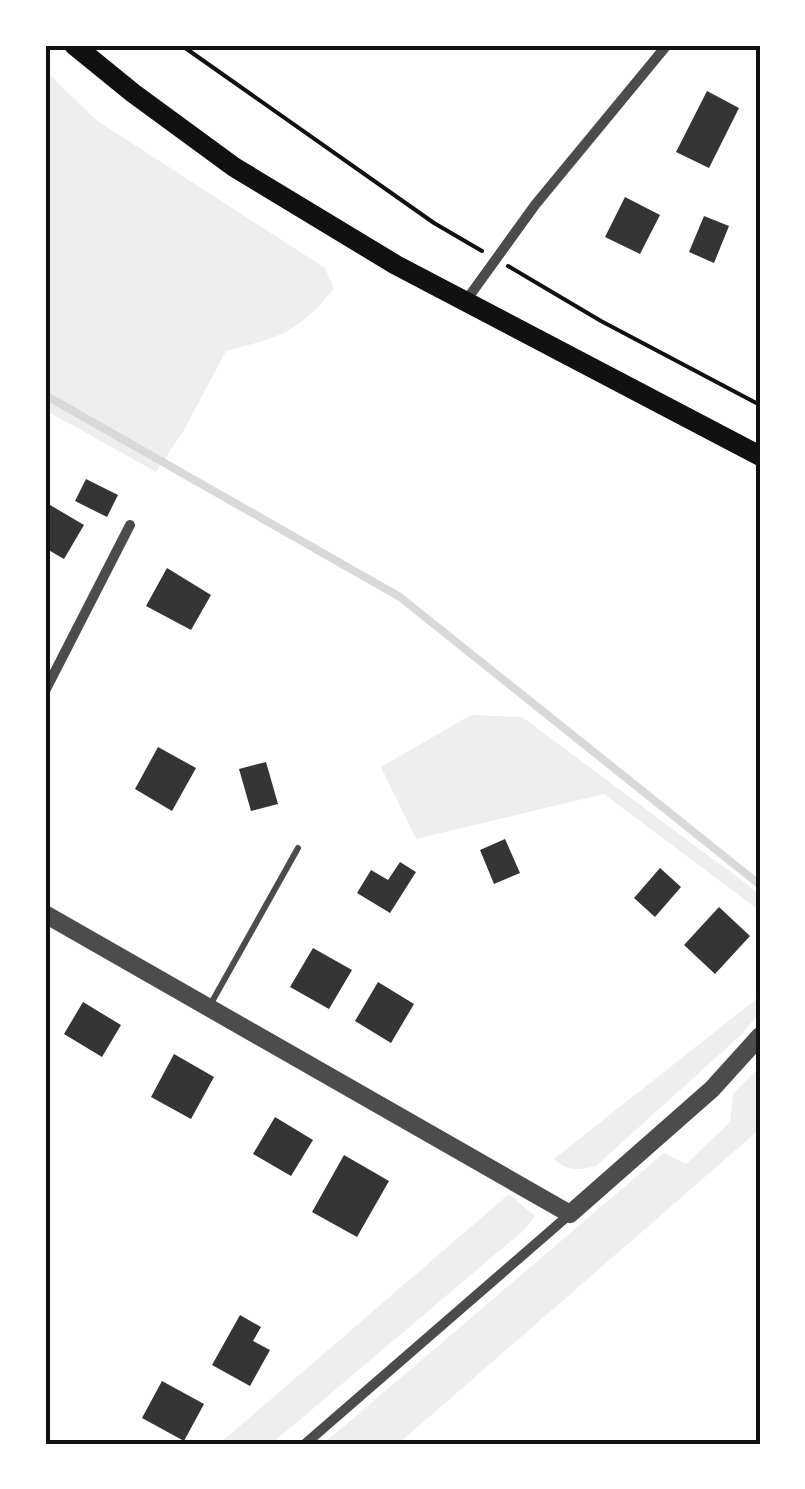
<svg xmlns="http://www.w3.org/2000/svg" width="805" height="1489" viewBox="0 0 805 1489" font-family="'Fira Sans Condensed',sans-serif">
  <style>
    .green { fill: #eee }
    .lines { fill: none; stroke-linecap: round; stroke-linejoin: round }
    .stream { stroke: #d9d9d9; stroke-width: 8 }
    .building { fill: #353535 }
    .path { stroke: #111; stroke-width: 4 }
    .service { stroke: #4c4c4c; stroke-width: 6 }
    .minor { stroke: #4c4c4c; stroke-width: 10 }
    .tertiary { stroke: #4c4c4c; stroke-width: 18 }
    .primary { stroke: #111; stroke-width: 20 }
    .neatline { fill: none; stroke: #111; stroke-width: 4 }
  </style>
  <rect width="100%" height="100%" fill="#fff"/>
  <path class="green" d="M 45,70 L 96,120 L 325,268 L 334,289 C 295,334 283,336 226,351 L 184,430 L 156,472 L 45,410 Z
    M 471,715 L 522,717 L 760,894 L 760,911 L 604,794 L 416,839 L 381,767 Z
    M 760,996 L 760,1012 L 742,1034 L 596,1166 C 578,1170 568,1172 554,1159 Z
    M 760,1066 L 760,1129 L 398,1444 L 323,1444 L 664,1153 L 686,1164 L 730,1122 L 733,1094 Z
    M 509,1194 L 535,1216 L 524,1230 L 271,1444 L 219,1444 Z"/>
  <g class="lines">
    <path class="stream" d="M 45,395 L 400,597 L 760,885"/>
  </g>
  <path class="building" d="M 707,91 L 739,108 L 709,168 L 676,152 Z
    M 625,197 L 660,215 L 640,254 L 605,237 Z
    M 704,216 L 729,226 L 714,263 L 689,252 Z
    M 86,479 L 118,495 L 107,517 L 75,501 Z
    M 45,502 L 84,525 L 64,559 L 45,548 Z
    M 167,568 L 211,595 L 191,630 L 146,606 Z
    M 158,747 L 196,768 L 172,811 L 135,789 Z
    M 266,762 L 278,804 L 251,811 L 239,769 Z
    M 505,839 L 520,873 L 494,884 L 480,850 Z
    M 400,862 L 416,872 L 390,913 L 357,893 L 371,870 L 388,880 Z
    M 660,868 L 681,887 L 655,917 L 634,898 Z
    M 719,907 L 750,936 L 715,974 L 684,945 Z
    M 313,948 L 352,970 L 329,1009 L 290,987 Z
    M 378,982 L 414,1004 L 391,1043 L 355,1021 Z
    M 83,1002 L 121,1025 L 102,1057 L 64,1034 Z
    M 174,1054 L 214,1077 L 191,1119 L 151,1097 Z
    M 275,1117 L 313,1140 L 291,1176 L 253,1154 Z
    M 344,1155 L 389,1181 L 357,1237 L 312,1212 Z
    M 240,1315 L 261,1327 L 253,1341 L 270,1350 L 250,1386 L 212,1365 Z
    M 162,1381 L 204,1404 L 184,1441 L 142,1418 Z"/>
  <g class="lines">
    <path class="path" d="M 181,45 L 434,223 L 482,251
      M 508,266 L 601,321 L 760,405"/>
    <path class="service" d="M 209,1007 L 298,848"/>
    <path class="minor" d="M 465,302 L 535,205 L 667,45
      M 45,691 L 130,525
      M 305,1444 L 570,1214"/>
    <path class="tertiary" d="M 45,914 L 570,1214 L 712,1089 L 760,1036"/>
    <path class="primary" d="M 74,45 L 133,93 L 234,167 L 396,265 L 760,456"/>
  </g>
  <rect width="805" height="1489" fill="none" stroke="#ffffff" stroke-width="95"/>
  <rect x="48" y="48" width="710" height="1394" class="neatline"/>
</svg>
